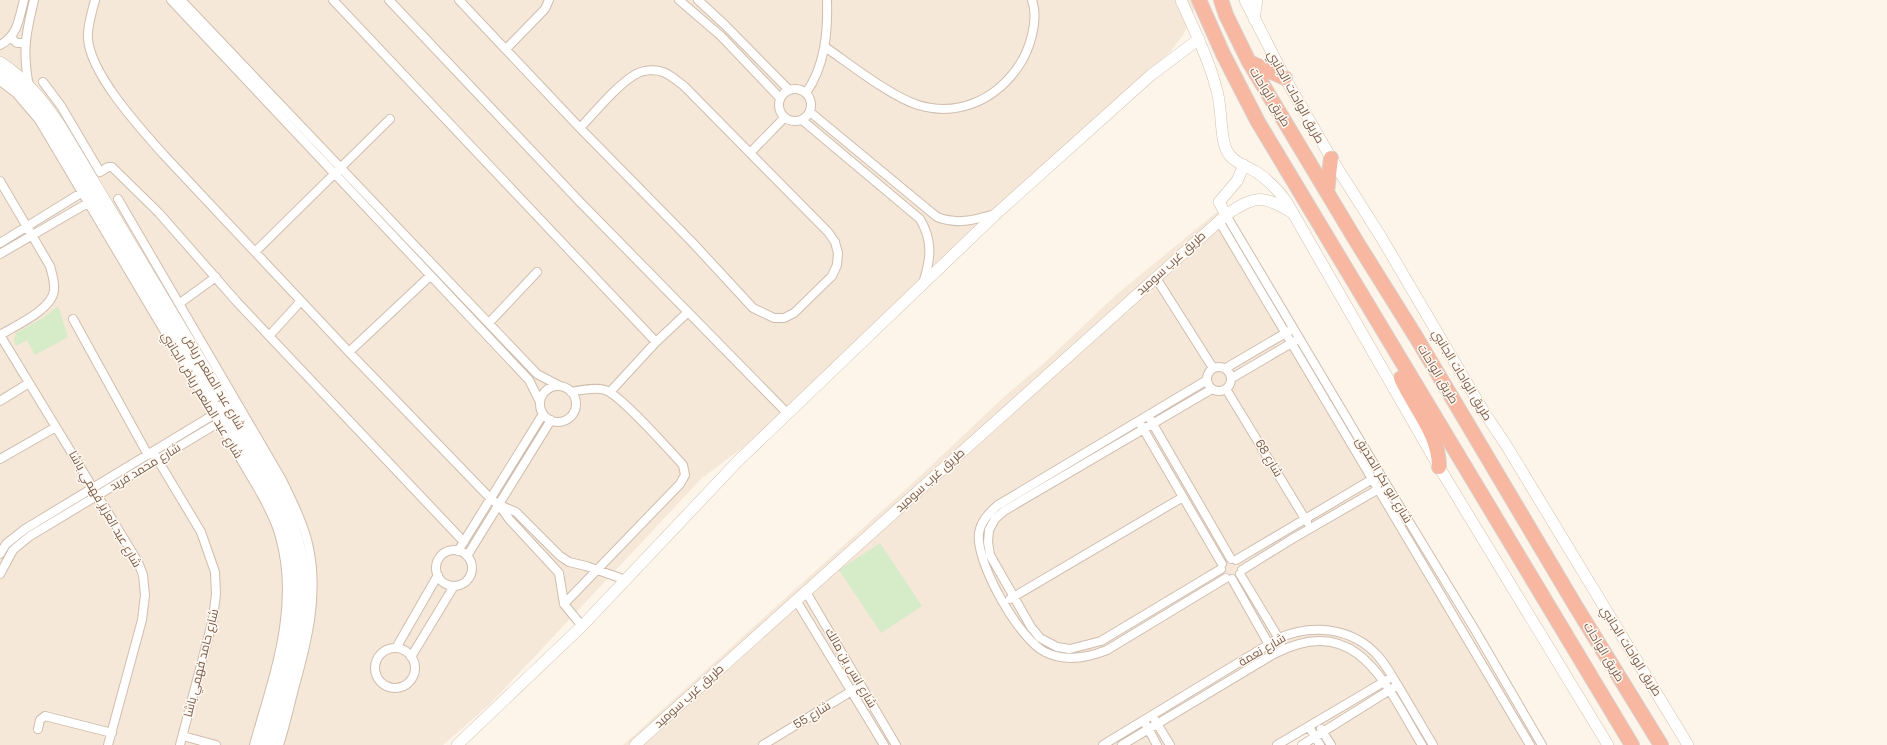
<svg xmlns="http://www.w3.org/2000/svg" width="1887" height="745" viewBox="0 0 1887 745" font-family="'Space Grotesk',Cairo,sans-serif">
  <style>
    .residential { fill: #f5e8d8 }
    .green { fill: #d6ebc7 }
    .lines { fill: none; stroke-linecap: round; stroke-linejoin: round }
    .street-casing { stroke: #d0bdae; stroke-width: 10 }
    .secondary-casing { stroke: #d5c0ae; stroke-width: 12 }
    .highway-casing { stroke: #d9d1cd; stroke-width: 16 }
    .street { stroke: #fff; stroke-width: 8 }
    .secondary { stroke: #fff; stroke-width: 11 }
    .highway { stroke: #f7b7a1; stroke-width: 14 }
    .labels { text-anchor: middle; stroke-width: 3; stroke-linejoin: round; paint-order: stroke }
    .street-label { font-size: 12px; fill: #795c4c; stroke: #fff9f1 }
  </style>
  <rect width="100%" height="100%" fill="#fdf5ea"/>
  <path class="residential" d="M 0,0 L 1197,0 L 1190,21 L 1183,35 L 1170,52 L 1017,194 L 788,414 L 702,478 L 490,704 L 443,745 L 0,745 Z
    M 1218,211 L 1537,745 L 1319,745 L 1309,729 L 1282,745 L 623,745 L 916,480 L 1006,395 L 1044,363 L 1116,295 Z"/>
  <path class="green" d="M 58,306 L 68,337 L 35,355 L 27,340 L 16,346 L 14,340 L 16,333 L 43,318 Z
    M 880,543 L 922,606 L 881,633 L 839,570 Z"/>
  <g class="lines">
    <defs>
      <path id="street" d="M 95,0 C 92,12 87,26 88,39 C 91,75 140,128 163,154 L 349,352 L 491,499 L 499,505 L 516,512 L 560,556 L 569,562 L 586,566 L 626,580
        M 171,0 L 529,380 L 540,402
        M 181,0 L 537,374 L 560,386
        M 333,0 L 656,342
        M 389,0 L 580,202 L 788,414
        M 459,0 L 580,128 L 692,242 L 753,308 L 774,318 L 784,318 L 794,313 L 832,276 L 837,265 L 838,253 L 835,242 L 828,232 L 684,86 C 677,81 671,75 663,72 C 655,69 643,70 636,74 C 617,85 595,112 580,128
        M 679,0 L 721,36 L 780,98
        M 698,0 L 725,25 L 789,90
        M 11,38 L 17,43 L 25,43
        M 0,45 C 18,36 19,18 24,0
        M 825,47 C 850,64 890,96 918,105 C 958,117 995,100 1018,67 C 1030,50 1039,20 1032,0
        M 506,49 L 545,9 L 549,0
        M 0,81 L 16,93 L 39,120 L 259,490 C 267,505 276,520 280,537 C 300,608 273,677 254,745
        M 43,82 L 61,106 L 100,172 L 108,167 L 112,167 L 159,213 L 237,302 L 464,542
        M 29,86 C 22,51 26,33 34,0
        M779 105a16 16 0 1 1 32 0a16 16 0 1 1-32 0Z
        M 806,93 C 825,66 828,32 827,0
        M 810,112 L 937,217 C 958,225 974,220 995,214
        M 802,120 L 920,219 C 933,241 931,259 923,283
        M 750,153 L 784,118
        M 0,181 L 50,266 C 52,274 55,282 54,290 C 53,309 15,326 0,335
        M 118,199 L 282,480 C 292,501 304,524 309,548 C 319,596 307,642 294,689 C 289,708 285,727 279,745
        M 1226,215 L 1380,474 L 1475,630 L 1542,745
        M 1219,221 L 1530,745
        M 0,243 L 86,190
        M 255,252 L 390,119
        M 0,254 L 93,200
        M 1156,278 L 1213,368
        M 180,303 L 216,277
        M 73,319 L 148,455
        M 489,323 L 537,272
        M 0,335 L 138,562 L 143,575 L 145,595 L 142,620 L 108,745
        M 269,336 L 301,301
        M 349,352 L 430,276
        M1207 379a12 12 0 1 1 24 0a12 12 0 1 1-24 0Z
        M 1226,368 L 1289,331
        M 1232,378 L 1295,341
        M 1207,380 L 998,505 C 989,513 981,521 979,533 C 975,562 1019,639 1045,652 C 1065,662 1087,658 1107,650 L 1226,578
        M540 404a18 18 0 1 1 36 0a18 18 0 1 1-36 0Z
        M 1212,389 L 1004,511 L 995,519 L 989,530 L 988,542 L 990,555 L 1031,627 L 1040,638 L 1057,647 L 1070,649 L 1101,641 L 1221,569
        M 1226,389 L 1307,522
        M 610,392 L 656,342 L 688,312
        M 0,401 L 29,383
        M 1150,419 L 1231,559
        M 1141,425 L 1222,564
        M 153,452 L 201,532 L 215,572 L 216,594 L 213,619 L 180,745
        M 0,459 L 56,427
        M 499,505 L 509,519 L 559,573 L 564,604 L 582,626
        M436 568a18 18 0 1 1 36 0a18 18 0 1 1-36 0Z
        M 458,551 L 543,414
        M 0,554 L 6,544 L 25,529 L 218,412
        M 467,556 L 551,420
        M 1236,560 L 1376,477
        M 1242,570 L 1292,539 L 1382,487
        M 0,574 L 13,550 L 30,536 L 223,420
        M 1240,574 L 1281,642
        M 1232,579 L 1271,648
        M 806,592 L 896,745
        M 1010,599 L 1183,497
        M 796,600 L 884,745
        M 564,604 L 680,484 L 685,475 L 683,465 C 668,449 621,395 605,390 C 595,387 581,390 571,392
        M 396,648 L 438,575
        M375 668a20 20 0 1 1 40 0a20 20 0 1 1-40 0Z
        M 411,657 L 454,586
        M 1155,720 L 1170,745
        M 1146,725 L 1157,745
        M 1309,727 L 1320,745
        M 38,729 L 40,720 L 45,716 L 112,733
        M 1321,729 L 1331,745
        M 183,736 L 216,745
        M 763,745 L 855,689
        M 1103,745 L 1279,638 C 1313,623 1353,628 1378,656 C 1387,666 1393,678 1400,689 C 1411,708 1422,726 1433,745
        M 1122,745 L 1274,654 C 1358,610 1386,686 1422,745
        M 1277,745 L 1387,680
        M 1302,745 L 1393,688"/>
      <path id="secondary" d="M 1181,0 C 1194,30 1209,59 1217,91 C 1222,107 1220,139 1227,151 C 1233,163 1247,166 1258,173 C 1269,181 1278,190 1286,201 L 1439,467 L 1608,745
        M 1245,0 L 1285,78 L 1331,158 L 1381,237 L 1484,412 L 1506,445 L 1688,745
        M 1254,19 L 1257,0
        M 0,62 C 26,79 44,101 61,127 L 271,478 C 285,505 297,531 302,561 C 311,620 286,687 272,745
        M 0,73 L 21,89 L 44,115 L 277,508 C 284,525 292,544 294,563 C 301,625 278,686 262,745
        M 1226,215 L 1219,202 L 1237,181 L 1244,165
        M 457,745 L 582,626 L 738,461 L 996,214 L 1151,75 L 1199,39
        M 635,745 L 1226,215 C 1254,196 1262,194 1291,212"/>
      <path id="highway" d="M 1199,0 L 1223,54 L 1258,122 L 1632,745
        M 1221,0 L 1226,15 L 1249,62 L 1358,244 L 1416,337 L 1575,605 L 1661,745
        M 1249,62 L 1285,78
        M 1327,192 L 1331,158
        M 1401,378 C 1414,408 1439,433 1439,467"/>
    </defs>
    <use href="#street" class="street-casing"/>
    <use href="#secondary" class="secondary-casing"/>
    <use href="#highway" class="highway-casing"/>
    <use href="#street" class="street"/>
    <use href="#secondary" class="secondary"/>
    <use href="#highway" class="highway"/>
  </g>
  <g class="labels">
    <g class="street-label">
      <text transform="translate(1270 97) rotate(59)" y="4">طريق الواحات</text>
      <text transform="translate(1296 97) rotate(61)" y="4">طريق الواحات الجانبي</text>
      <text transform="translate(1171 263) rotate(-42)" y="4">طريق غرب سوميد</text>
      <text transform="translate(1438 374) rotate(59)" y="4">طريق الواحات</text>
      <text transform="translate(1462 375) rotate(59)" y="4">طريق الواحات الجانبي</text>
      <text transform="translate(214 382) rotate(59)" y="4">شارع عبد المنعم رياض</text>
      <text transform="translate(202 395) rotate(59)" y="4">شارع عبد المنعم رياض الجانبي</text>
      <text transform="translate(1269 458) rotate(59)" y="4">شارع 68</text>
      <text transform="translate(145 467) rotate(-31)" y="4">شارع محمد فريد</text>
      <text transform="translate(930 480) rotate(-42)" y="4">طريق غرب سوميد</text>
      <text transform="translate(1384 480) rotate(59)" y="4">شارع ابو بكر الصديق</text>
      <text transform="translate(105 509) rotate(60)" y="4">شارع عبد العزيز فهمي باشا</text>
      <text transform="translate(1262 650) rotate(-30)" y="4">شارع نعمة</text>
      <text transform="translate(1631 651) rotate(58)" y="4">طريق الواحات الجانبي</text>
      <text transform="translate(1604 652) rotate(59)" y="4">طريق الواحات</text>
      <text transform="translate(201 663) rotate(-76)" y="4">شارع حامد فهمي باشا</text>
      <text transform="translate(851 668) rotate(60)" y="4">شارع انس بن مالك</text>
      <text transform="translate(689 696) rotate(-42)" y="4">طريق غرب سوميد</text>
      <text transform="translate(812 715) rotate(-31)" y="4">شارع 55</text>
    </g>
  </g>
</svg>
